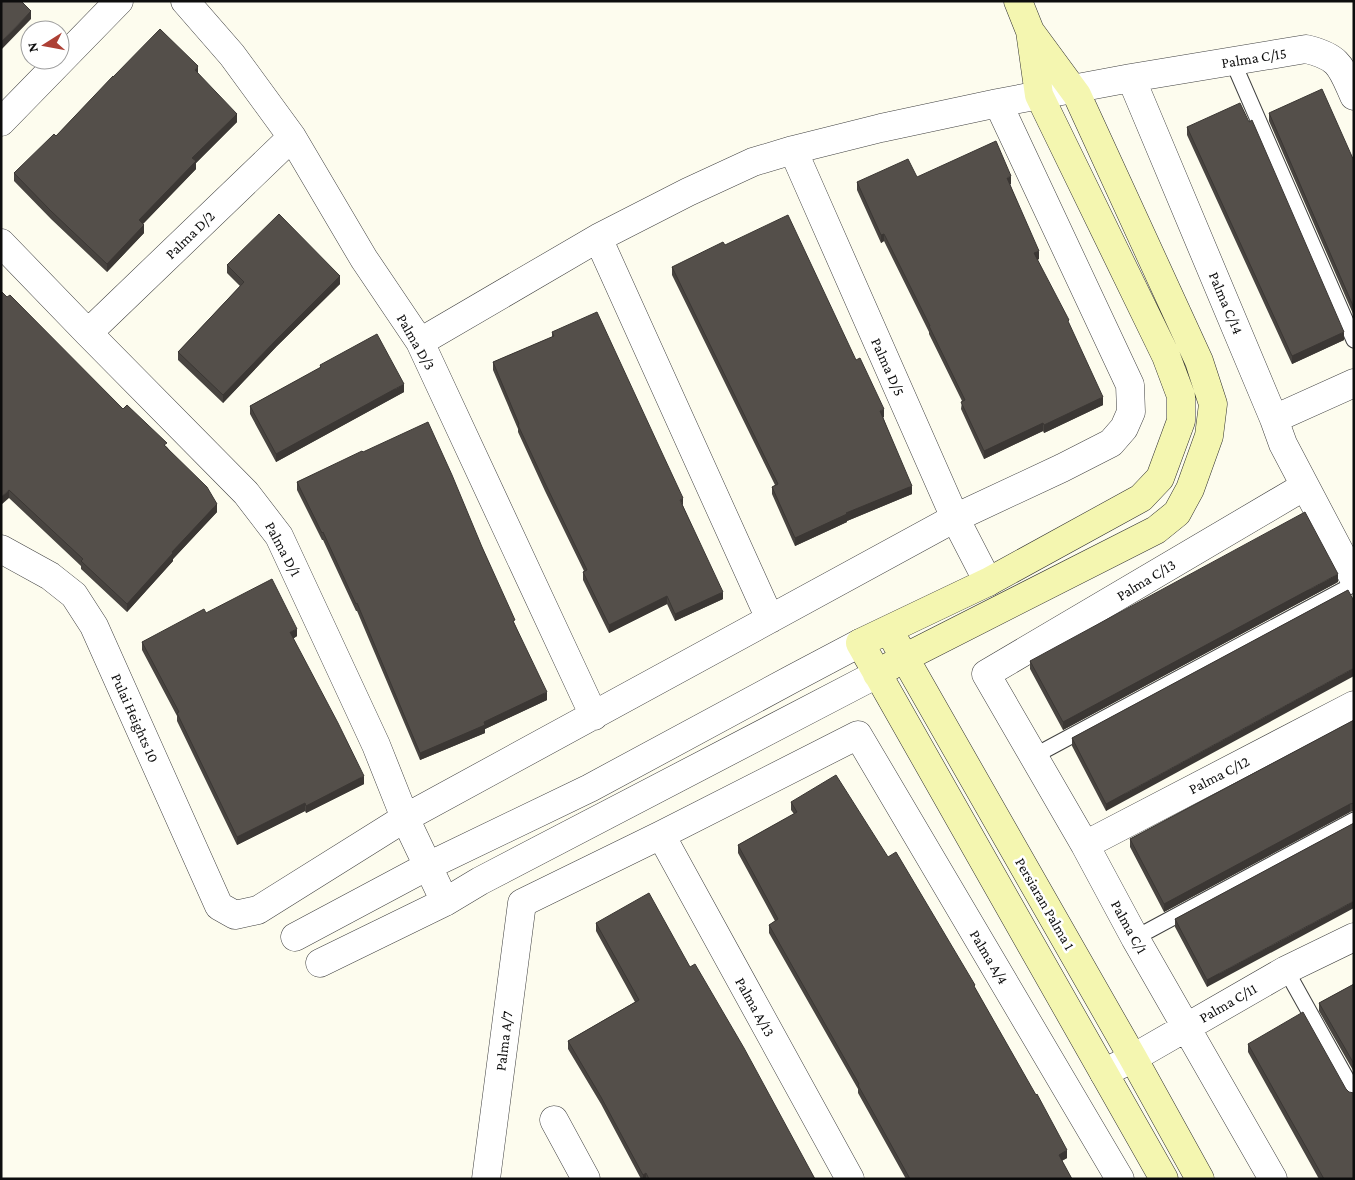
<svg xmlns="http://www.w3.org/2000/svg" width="1355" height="1180" viewBox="0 0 1355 1180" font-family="'Crimson Pro',serif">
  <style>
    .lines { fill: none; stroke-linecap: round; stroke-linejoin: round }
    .lane-casing { stroke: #404040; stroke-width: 17 }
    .street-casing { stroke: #404040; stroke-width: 29 }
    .secondary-casing { stroke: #2f2f2f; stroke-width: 29 }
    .lane { stroke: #fff; stroke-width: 15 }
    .street { stroke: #fff; stroke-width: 28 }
    .secondary { stroke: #f4f6b0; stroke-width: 28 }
    .wall { fill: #484440 }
    .shaded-wall { fill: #3b3734 }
    .building { fill: #544f4a; stroke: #3b3734 }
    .labels { text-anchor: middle; stroke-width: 5; stroke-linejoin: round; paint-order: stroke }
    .street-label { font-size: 15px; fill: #0d0d0d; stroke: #fff }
  </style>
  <rect width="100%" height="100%" fill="#fdfcee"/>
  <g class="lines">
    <defs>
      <path id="lane" d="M 1233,62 L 1354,340
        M 1034,756 L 1354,584
        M 1135,938 L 1354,820
        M 1286,970 L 1354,1092"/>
      <path id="street" d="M 185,1 L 232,55 L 292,137 L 364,259 L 420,342 L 594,716
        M 1131,78 L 1306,49 C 1340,57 1341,67 1354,96
        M 1,122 L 119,1
        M 793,150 L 955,518 L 988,582
        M 598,238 L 770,619
        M 1,243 L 88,333 L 246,493 L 279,536 L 376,745 L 405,818 L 445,902
        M 88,333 L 292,137
        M 420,342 L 598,238 L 688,192 L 753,162 L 793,150 L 881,128 L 998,103 L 1131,78 L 1274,419 L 1283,444 L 1354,579
        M 1274,419 L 1354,383
        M 1,549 L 50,576 L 74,595 L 94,626 L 219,906 L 235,915 L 258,910 L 405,818 L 955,518 L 1062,468 L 1111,443 L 1124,428 L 1131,412 L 1130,385 L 998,103
        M 661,835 L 850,1179
        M 1085,845 L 1354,705
        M 295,937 L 428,866 L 590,788 L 792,679 L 860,643
        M 320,963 L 445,902 L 480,881 L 877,674
        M 1104,1073 L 1133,1058 L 1286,970 L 1354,937
        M 554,1120 L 586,1179
        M 486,1179 L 522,903 L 661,835 L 858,735 L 1120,1179
        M 1273,1179 L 1135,938 L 1085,845 L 986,674 L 1305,486"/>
      <path id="secondary" d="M 1030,31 L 1039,95 L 1166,356 L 1181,396 L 1181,421 L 1160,478 L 1141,498 L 988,582 L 860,643 L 1164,1179
        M 895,641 L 1133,1058 L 1200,1179
        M 877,674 L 904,658 L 1156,530 L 1177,513 L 1190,489 L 1209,436 L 1213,404 L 1199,361 L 1077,95 L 1030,31 L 1018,1"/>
    </defs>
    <use href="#lane" class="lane-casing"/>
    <use href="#street" class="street-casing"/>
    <use href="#secondary" class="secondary-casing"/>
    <use href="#lane" class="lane"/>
    <use href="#street" class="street"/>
    <use href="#secondary" class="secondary"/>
  </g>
  <path class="wall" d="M 198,73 L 237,122 L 196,163 L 196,169 L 143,224 L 144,233 L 107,272 L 51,219 L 14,181 L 14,173 L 56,136 L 113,77 Z
    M 1269,113 L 1354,161 L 1354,316 L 1269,121 Z
    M 1249,122 L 1344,340 L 1292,364 L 1187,135 L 1187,127 Z
    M 917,177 L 1011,184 L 1010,184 L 1039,259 L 1037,260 L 1069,325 L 1103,405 L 1044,433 L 1043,431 L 984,459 L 961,409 L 962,401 L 929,334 L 929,332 L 884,241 L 881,243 L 857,190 L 857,182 Z
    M 725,245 L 856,360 L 884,417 L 883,417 L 912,494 L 847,521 L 847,522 L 795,546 L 772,494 L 772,487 L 775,485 L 672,275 L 672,267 Z
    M 227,265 L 340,284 L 277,346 L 223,403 L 178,360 L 178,352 L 240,286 L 227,273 Z
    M 1,291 L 123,409 L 167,447 L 217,512 L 173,559 L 173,561 L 127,612 L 81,569 L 81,566 L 9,498 Z
    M 552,332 L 683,506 L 723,599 L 675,621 L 667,604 L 609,633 L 583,580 L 583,572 L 584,571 L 545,491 L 518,432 L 518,429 L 493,370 L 493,362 L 552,337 Z
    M 320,365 L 404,392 L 276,462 L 250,414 L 250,406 L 320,368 Z
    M 363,452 L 482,547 L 547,700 L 485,729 L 485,733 L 420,760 L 357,611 L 356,611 L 323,540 L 322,540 L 297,490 L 297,482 Z
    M 1338,582 L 1063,730 L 1030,669 L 1030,661 Z
    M 1348,590 L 1106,811 L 1072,746 L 1072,738 Z
    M 206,613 L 297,636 L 293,639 L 364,784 L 306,813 L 305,811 L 237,845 L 177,721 L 177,716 L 142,650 L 142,642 Z
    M 1354,720 L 1354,811 L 1350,812 L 1164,912 L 1130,847 L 1130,839 Z
    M 791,802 L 888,857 L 975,988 L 1067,1158 L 1062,1161 L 1072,1179 L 906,1179 L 858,1093 L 858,1089 L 769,933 L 769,925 L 775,921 L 738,853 L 738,845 L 794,814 L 791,810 Z
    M 1354,823 L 1207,987 L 1175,927 L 1175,919 Z
    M 596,923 L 690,967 L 815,1179 L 641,1179 L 601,1104 L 568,1049 L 568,1041 L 635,1002 L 596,931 Z
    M 1354,984 L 1354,1072 L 1319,1011 L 1319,1003 Z
    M 1248,1044 L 1346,1089 L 1354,1179 L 1319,1179 L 1248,1052 Z"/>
  <path class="shaded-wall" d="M 31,11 L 31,19 L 1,50 L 1,42 Z
    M 198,66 L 198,74 L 195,70 Z
    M 237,114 L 237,122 L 196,163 L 196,169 L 139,228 L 139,220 L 192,158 Z
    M 1011,176 L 1011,184 L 1007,186 L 1007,178 Z
    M 144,225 L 144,233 L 107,272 L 107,264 Z
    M 884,234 L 884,241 L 881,243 L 881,235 Z
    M 1039,251 L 1039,259 L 1034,261 L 1034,253 Z
    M 340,276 L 340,284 L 277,346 L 223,403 L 223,395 L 277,339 Z
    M 1344,332 L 1344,340 L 1292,364 L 1292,356 Z
    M 404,384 L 404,392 L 276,462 L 276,454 Z
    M 1103,397 L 1103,405 L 1044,433 L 1044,425 Z
    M 884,409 L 884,417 L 880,419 L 880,411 Z
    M 1043,423 L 1043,431 L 984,459 L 984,451 Z
    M 912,486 L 912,494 L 847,521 L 847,522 L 795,546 L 795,538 L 846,513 Z
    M 9,490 L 9,498 L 1,505 L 1,497 Z
    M 683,498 L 683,506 L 680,500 Z
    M 217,504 L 217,512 L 173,559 L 173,561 L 127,612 L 127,604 L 172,552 Z
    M 1338,574 L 1338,582 L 1063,730 L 1063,722 Z
    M 723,592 L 723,599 L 675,621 L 675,614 Z
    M 667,596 L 667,604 L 609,633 L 609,625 Z
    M 297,629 L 297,636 L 290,640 L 290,632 Z
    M 1354,668 L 1354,676 L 1106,811 L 1106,804 Z
    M 547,692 L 547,700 L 485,729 L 485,733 L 420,760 L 420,753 Z
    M 364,776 L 364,784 L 306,813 L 306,806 Z
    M 305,803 L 305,811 L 237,845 L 237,837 Z
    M 1350,804 L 1350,812 L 1164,912 L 1164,904 Z
    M 1354,901 L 1354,908 L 1207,987 L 1207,980 Z
    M 1067,1150 L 1067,1158 L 1059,1162 L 1059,1155 Z
    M 646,1173 L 646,1179 L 643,1179 L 643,1175 Z"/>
  <path class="building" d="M 1,1 L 21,1 L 31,11 L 1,42 Z
    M 160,29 L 198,66 L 195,70 L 237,114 L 192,158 L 196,161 L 139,220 L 144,225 L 107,264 L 51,211 L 14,173 L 54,134 L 56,136 L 113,76 L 113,77 Z
    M 1322,89 L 1354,161 L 1354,308 L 1269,113 Z
    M 1240,103 L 1249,122 L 1252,120 L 1344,332 L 1292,356 L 1187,127 Z
    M 996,141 L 1011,176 L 1007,178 L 1039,251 L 1034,253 L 1069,320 L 1068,321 L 1103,397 L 1044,425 L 1043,423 L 984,451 L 961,402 L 965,400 L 929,326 L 930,326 L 884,234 L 881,235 L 857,182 L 908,159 L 917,177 Z
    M 279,214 L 340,276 L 277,339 L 223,395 L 178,352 L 244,282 L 227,265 Z
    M 788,215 L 856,360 L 860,358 L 884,409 L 880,411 L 912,486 L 846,513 L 847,514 L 795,538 L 772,487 L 778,484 L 672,267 L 723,242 L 725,245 Z
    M 1,291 L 7,297 L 10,295 L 123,409 L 127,405 L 167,443 L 164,445 L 207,487 L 217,504 L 172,552 L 173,553 L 127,604 L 81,561 L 83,559 L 9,490 L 1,497 Z
    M 597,312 L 663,455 L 683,498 L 680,500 L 723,592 L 675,614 L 667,596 L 609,625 L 583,572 L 587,570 L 545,483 L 518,425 L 519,424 L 493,362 L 554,336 L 552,332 Z
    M 377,334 L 404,384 L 276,454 L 250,406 L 321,367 L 320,365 Z
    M 428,422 L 452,475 L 482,547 L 515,620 L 513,621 L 547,692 L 484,722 L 485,725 L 420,753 L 357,603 L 356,604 L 323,532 L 322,533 L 297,482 L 362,451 L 363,452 Z
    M 1305,512 L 1338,574 L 1063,722 L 1030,661 Z
    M 272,579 L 297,629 L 290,632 L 338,723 L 364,776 L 306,806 L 305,803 L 237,837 L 177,713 L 179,712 L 142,642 L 204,609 L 206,613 Z
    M 1348,590 L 1354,601 L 1354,668 L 1106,804 L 1072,738 Z
    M 1354,720 L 1354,803 L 1350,804 L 1164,904 L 1130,839 Z
    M 836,775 L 888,857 L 896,852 L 975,985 L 974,986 L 1036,1095 L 1037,1094 L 1067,1150 L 1059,1155 L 1072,1179 L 910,1179 L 858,1085 L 859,1084 L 769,925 L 778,919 L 738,845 L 797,812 L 791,802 Z
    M 1354,823 L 1354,901 L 1207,980 L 1175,919 Z
    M 649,893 L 690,967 L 695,964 L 744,1048 L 815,1179 L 649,1179 L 646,1173 L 643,1175 L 601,1097 L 568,1041 L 639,1000 L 596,923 Z
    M 1354,984 L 1354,1064 L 1319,1003 Z
    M 1303,1012 L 1346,1089 L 1349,1092 L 1354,1093 L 1354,1179 L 1324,1179 L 1248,1044 Z"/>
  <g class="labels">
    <g class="street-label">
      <text transform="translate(1254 58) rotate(-9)" y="5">Palma C/15</text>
      <text transform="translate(190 235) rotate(-44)" y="5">Palma D/2</text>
      <text transform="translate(1226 303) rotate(67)" y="5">Palma C/14</text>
      <text transform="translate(416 342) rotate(60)" y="5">Palma D/3</text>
      <text transform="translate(888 367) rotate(66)" y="5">Palma D/5</text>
      <text transform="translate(283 549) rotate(62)" y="5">Palma D/1</text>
      <text transform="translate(1146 580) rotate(-31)" y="5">Palma C/13</text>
      <text transform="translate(135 718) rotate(66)" y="5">Pulai Heights 10</text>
      <text transform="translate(1219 775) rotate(-27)" y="5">Palma C/12</text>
      <text transform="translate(1045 904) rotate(60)" y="5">Persiaran Palma 1</text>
      <text transform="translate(1129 927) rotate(61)" y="5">Palma C/1</text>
      <text transform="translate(989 957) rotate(59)" y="5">Palma A/4</text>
      <text transform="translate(1228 1003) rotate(-30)" y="5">Palma C/11</text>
      <text transform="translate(755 1007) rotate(61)" y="5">Palma A/13</text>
      <text transform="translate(504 1041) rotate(-83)" y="5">Palma A/7</text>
    </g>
  </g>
  <rect width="1355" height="1180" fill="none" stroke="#0d0d0d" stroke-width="5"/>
  <g transform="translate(45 45) rotate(259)"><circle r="24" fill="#ffffff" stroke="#9e9e9e"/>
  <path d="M0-4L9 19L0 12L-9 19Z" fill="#ad4035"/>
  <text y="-8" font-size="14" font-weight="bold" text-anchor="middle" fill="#0d0d0d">N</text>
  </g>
</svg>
